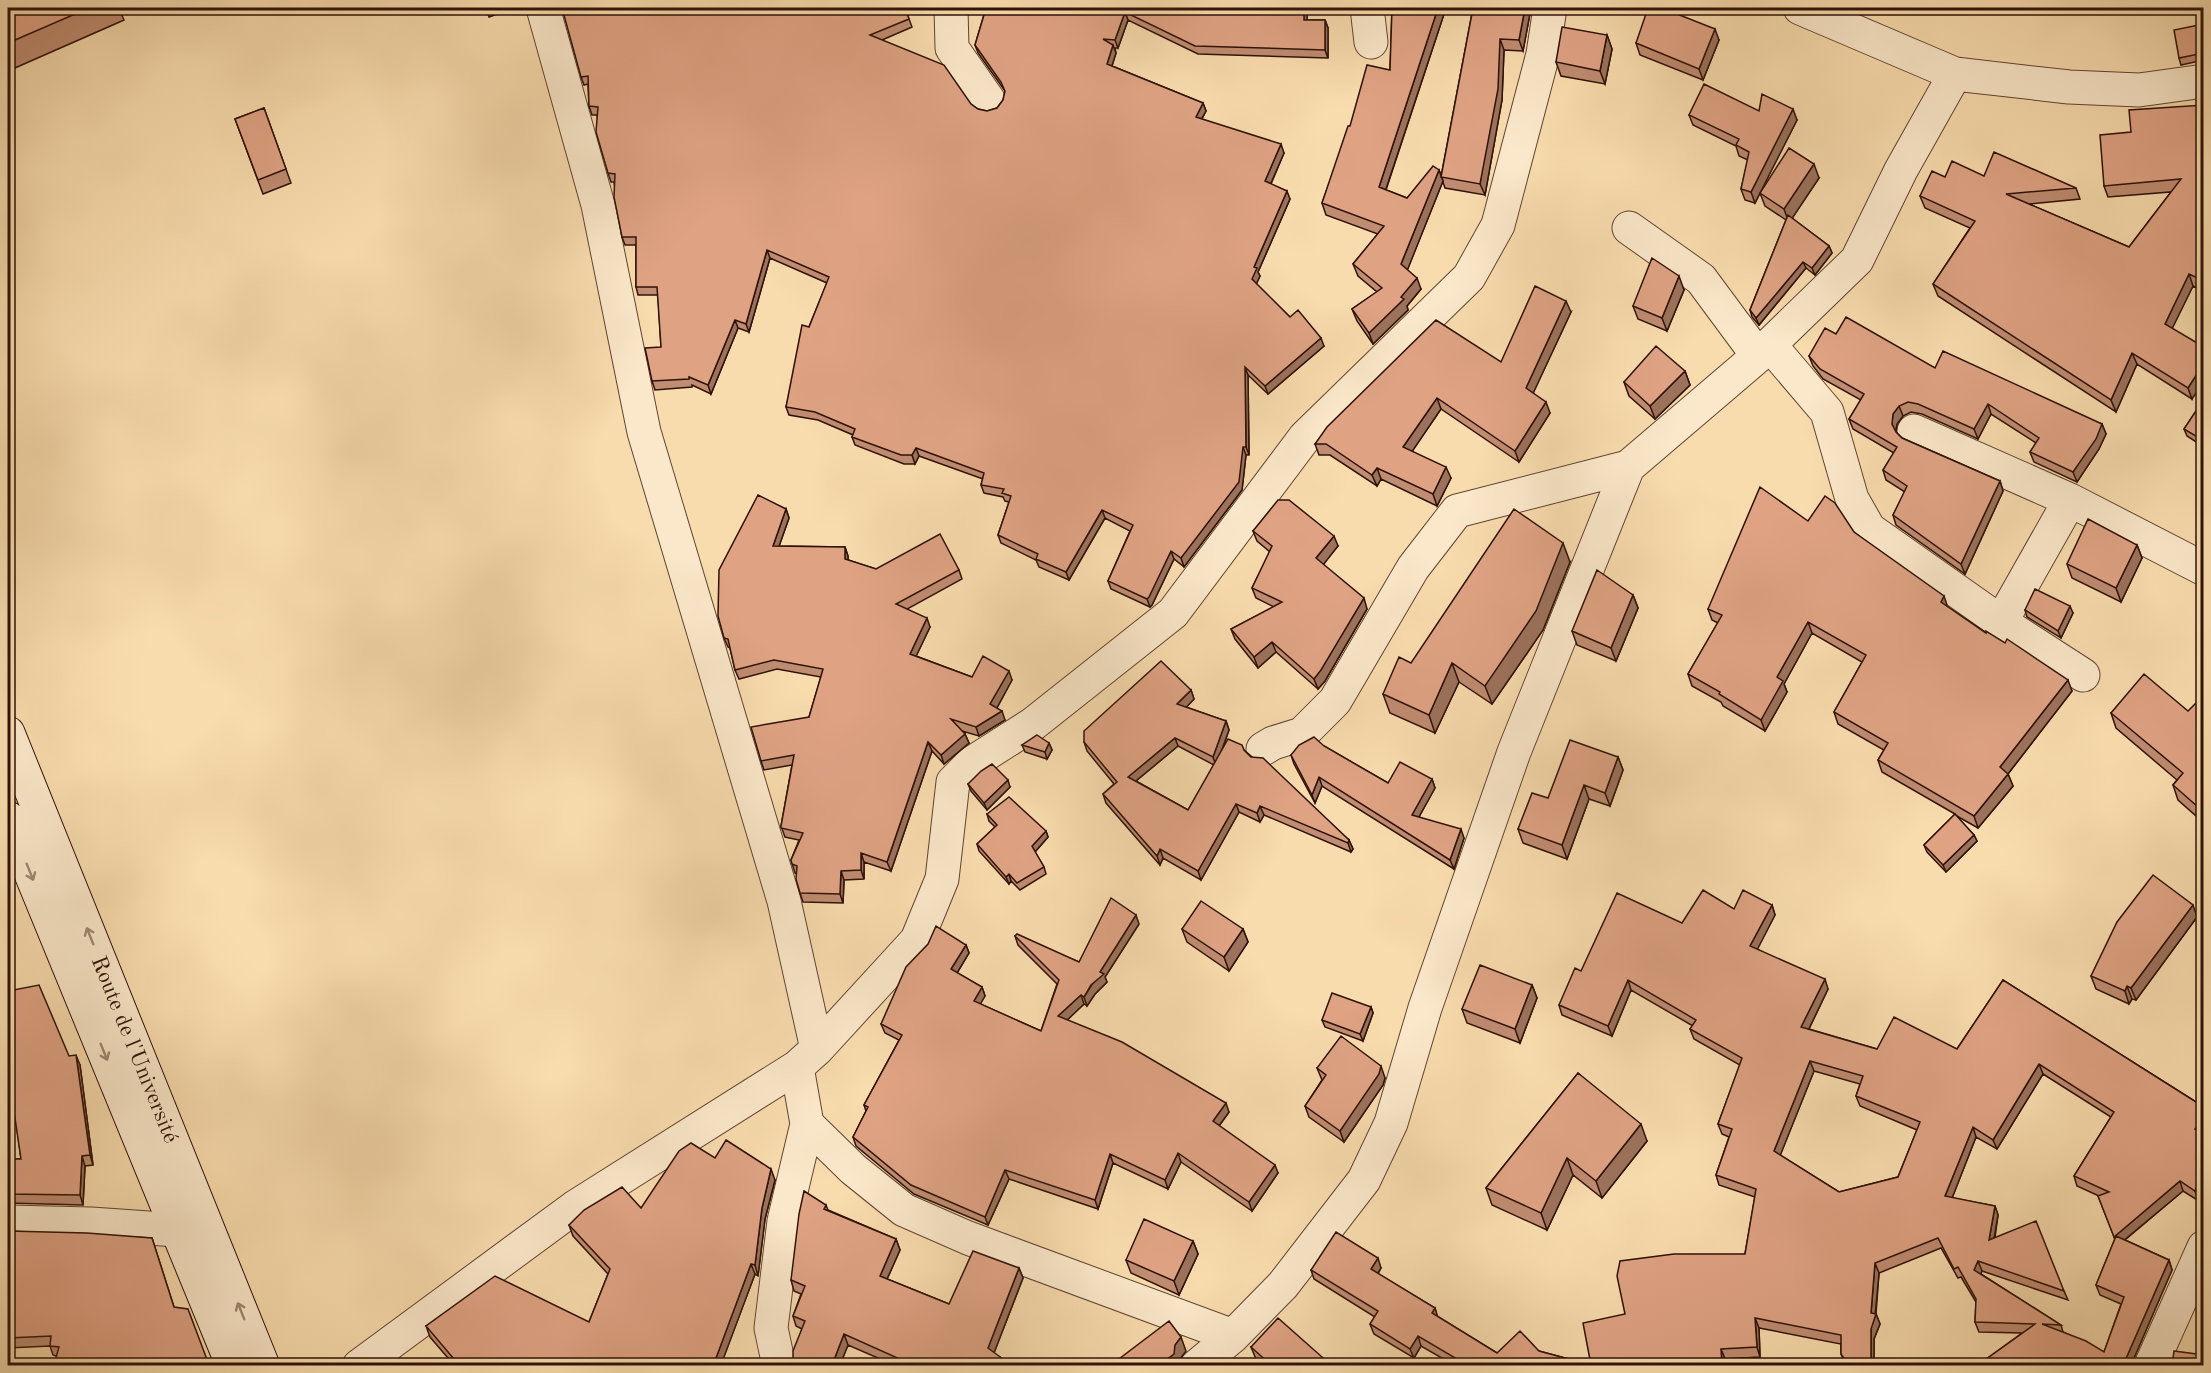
<svg xmlns="http://www.w3.org/2000/svg" width="2211" height="1373" viewBox="0 0 2211 1373" font-family="'Old Standard TT',serif">
  <style>
    .lines { fill: none; stroke-linecap: round; stroke-linejoin: round }
    .minor-casing { stroke: #614432; stroke-width: 35 }
    .secondary-casing { stroke: #2e1208; stroke-width: 35 }
    .minor { stroke: #fbe8ca; stroke-width: 33 }
    .secondary { stroke: #fbe8ca; stroke-width: 33 }
    .wall { fill: #c08c72; stroke: #2e1208; stroke-width: 1.5; fill-rule: evenodd }
    .shaded-wall { fill: #9c725c; stroke: #2e1208; stroke-width: 1.5 }
    .building { fill: #dfa384; stroke: #2e1208; stroke-width: 1.5; fill-rule: evenodd }
    .oneway { stroke: #9f8873 }
    .labels { text-anchor: middle; stroke-width: 6; stroke-linejoin: round; paint-order: stroke }
    .street-label { font-size: 22px; fill: #2e1208; stroke: #fbe8ca }
  </style>
  <rect width="100%" height="100%" fill="#f9dcae"/>
  <filter id="stains"><feTurbulence type="fractalNoise" baseFrequency=".00333" numOctaves="4"/><feColorMatrix values="0 0 0 0 .2 0 0 0 0 .09 0 0 0 0 .02 0 0 0 .5 -.17"/></filter>
  <radialGradient id="worn" r=".72"><stop offset=".6" stop-color="#630" stop-opacity="0"/><stop offset="1" stop-color="#630" stop-opacity=".3"/></radialGradient>
  <g class="lines">
    <defs>
      <path id="minor" d="M 543,8 L 598,205 L 644,432 L 784,901 L 817,1049
        M 951,8 L 952,48 L 989,101
        M 1367,8 L 1371,42
        M 1800,8 L 1955,74 L 2069,87 L 2139,90 L 2204,81
        M 1629,228 L 1701,279 L 1758,356
        M 1770,345 L 1827,412 L 1852,499 L 1869,529 L 2001,622 L 2083,675
        M 1914,431 L 2070,500 L 2204,569
        M 2001,622 L 2070,500
        M 1263,749 L 1273,743 L 1302,734 L 1335,701 L 1413,568 L 1457,511 L 1628,467
        M 797,1067 L 807,1124 L 853,1169 L 904,1210 L 968,1238 L 1233,1336
        M 8,1222 L 91,1224 L 177,1230
        M 2152,1363 L 2204,1247
        M 359,1366 L 575,1207 L 797,1067 L 817,1049 L 917,940 L 942,879 L 953,782 L 972,763 L 1033,724 L 1173,613 L 1305,437 L 1469,277 L 1498,225 L 1543,54 L 1550,8
        M 779,1366 L 771,1328 L 784,1221 L 807,1124
        M 1197,1366 L 1233,1336 L 1283,1285 L 1364,1180 L 1391,1123 L 1425,1008 L 1514,752 L 1628,467 L 1758,356 L 1857,260 L 1901,170 L 1955,74"/>
      <path id="secondary" d="M 8,733 L 263,1366
        M 8,818 L 233,1366"/>
    </defs>
    <use href="#minor" class="minor-casing"/>
    <use href="#secondary" class="secondary-casing"/>
    <use href="#minor" class="minor"/>
    <use href="#secondary" class="secondary"/>
  </g>
  <path class="wall" d="M 8,8 L 119,8 L 124,20 L 8,71 Z
    M 486,8 L 515,8 L 489,17 Z
    M 905,8 L 912,27 L 882,40 L 978,109 L 987,111 L 997,108 L 1003,100 L 1005,91 L 978,53 L 975,45 L 986,8 L 1307,13 L 1307,20 L 1325,20 L 1328,28 L 1328,58 L 1198,54 L 1128,20 L 1118,48 L 1115,48 L 1116,53 L 1112,66 L 1203,103 L 1206,111 L 1202,119 L 1284,153 L 1271,184 L 1290,199 L 1258,272 L 1260,276 L 1256,284 L 1290,317 L 1324,346 L 1268,394 L 1248,375 L 1249,455 L 1246,455 L 1242,490 L 1184,567 L 1174,559 L 1152,605 L 1150,607 L 1111,589 L 1108,581 L 1130,531 L 1105,518 L 1069,580 L 1039,567 L 1036,560 L 1001,543 L 998,535 L 1009,502 L 1005,501 L 1003,497 L 984,493 L 981,485 L 983,479 L 919,456 L 915,464 L 904,464 L 855,445 L 852,437 L 853,435 L 818,420 L 789,415 L 786,407 L 809,327 L 827,283 L 770,258 L 749,332 L 738,328 L 711,394 L 692,385 L 692,387 L 655,390 L 652,381 L 661,347 L 658,295 L 638,295 L 636,287 L 636,245 L 625,245 L 622,237 L 614,182 L 611,182 L 608,173 L 597,115 L 592,115 L 589,106 L 588,84 L 584,85 L 581,77 Z
    M 1392,8 L 1446,8 L 1386,190 L 1407,198 L 1439,170 L 1443,181 L 1407,270 L 1421,289 L 1407,306 L 1408,310 L 1373,344 L 1357,321 L 1352,309 L 1377,292 L 1358,276 L 1353,264 L 1378,234 L 1326,215 L 1322,203 L 1350,126 L 1390,70 Z
    M 1473,8 L 1531,8 L 1523,51 L 1504,50 L 1502,100 L 1485,195 L 1445,188 L 1441,177 Z
    M 2057,8 L 2070,8 L 2068,12 Z
    M 2204,24 L 2204,60 L 2181,65 L 2179,58 Z
    M 1607,35 L 1612,49 L 1605,84 L 1561,76 L 1556,62 Z
    M 1719,40 L 1703,80 L 1640,55 L 1636,43 Z
    M 2204,105 L 2204,291 L 2193,286 L 2172,328 L 2192,399 L 2137,364 L 2116,412 L 1938,296 L 1933,284 L 1970,228 L 1925,208 L 1920,196 L 1945,177 L 1984,176 L 2076,188 L 2080,199 L 2029,204 L 2129,247 L 2171,192 L 2108,197 L 2104,186 L 2131,132 Z
    M 264,108 L 291,183 L 263,194 L 235,119 Z
    M 1759,111 L 1797,120 L 1762,188 L 1819,178 L 1792,218 L 1829,246 L 1832,253 L 1815,275 L 1806,268 L 1759,325 L 1752,317 L 1750,310 L 1786,220 L 1765,206 L 1760,193 L 1755,203 L 1745,200 L 1741,189 L 1748,160 L 1739,156 L 1736,146 L 1693,125 L 1689,115 Z
    M 1684,290 L 1667,331 L 1638,319 L 1633,306 Z
    M 1571,312 L 1533,393 L 1550,413 L 1519,462 L 1441,409 L 1412,451 L 1451,478 L 1437,506 L 1381,479 L 1377,486 L 1330,455 L 1319,455 L 1315,444 L 1501,362 Z
    M 1836,334 L 1935,368 L 2102,424 L 2106,434 L 2099,449 L 2077,482 L 2034,462 L 2030,452 L 2036,443 L 1991,414 L 1978,439 L 1922,414 L 1911,412 L 1903,416 L 1897,424 L 1896,432 L 1902,438 L 2000,481 L 2003,491 L 1965,574 L 1896,525 L 1893,515 L 1905,492 L 1886,480 L 1883,470 L 1894,453 L 1853,429 L 1849,419 L 1861,400 L 1823,379 L 1813,366 L 1809,356 Z
    M 1685,371 L 1690,385 L 1655,419 L 1629,396 L 1624,382 Z
    M 2204,399 L 2204,447 L 2187,436 L 2184,429 Z
    M 786,509 L 789,518 L 779,546 L 845,547 L 848,556 L 848,560 L 876,569 L 959,570 L 962,579 L 907,609 L 930,627 L 916,656 L 972,677 L 1012,680 L 997,708 L 1005,720 L 979,736 L 962,731 L 965,734 L 969,743 L 944,764 L 932,751 L 891,871 L 864,862 L 864,879 L 844,880 L 843,903 L 803,902 L 800,893 L 797,874 L 795,873 L 791,860 L 799,840 L 785,837 L 781,826 L 792,765 L 764,770 L 761,761 L 809,717 L 821,677 L 777,669 L 739,679 L 735,670 L 730,648 L 728,647 L 724,638 Z
    M 1808,521 L 1854,532 L 1948,607 L 2072,691 L 2008,774 L 2013,786 L 1978,828 L 1955,815 L 1974,835 L 1977,841 L 1946,872 L 1927,852 L 1924,845 L 1955,814 L 1882,772 L 1878,760 L 1884,750 L 1838,724 L 1834,712 L 1862,662 L 1812,633 L 1784,684 L 1787,692 L 1765,731 L 1723,706 L 1721,702 L 1692,686 L 1688,674 L 1718,623 L 1712,620 L 1708,609 Z
    M 1253,531 L 1338,546 L 1323,564 L 1367,609 L 1325,681 L 1318,689 L 1276,652 L 1258,668 L 1235,639 L 1231,629 L 1274,607 L 1256,598 L 1252,588 L 1270,552 L 1257,541 Z
    M 2137,545 L 2142,558 L 2121,602 L 2072,578 L 2067,564 Z
    M 1570,562 L 1543,630 L 1492,704 L 1459,682 L 1435,733 L 1390,713 L 1383,694 Z
    M 1633,595 L 1638,608 L 1616,661 L 1577,645 L 1572,631 Z
    M 2025,610 L 2073,613 L 2061,638 L 2027,617 Z
    M 1191,690 L 1194,699 L 1186,707 L 1226,721 L 1229,730 L 1221,753 L 1244,750 L 1349,840 L 1353,849 L 1351,852 L 1264,815 L 1260,822 L 1239,812 L 1201,880 L 1163,858 L 1160,865 L 1106,803 L 1103,794 L 1114,784 L 1087,751 L 1084,742 ZM 1178,746 L 1214,765 L 1188,810 L 1136,781 Z
    M 2188,711 L 2203,822 L 2178,800 L 2173,785 L 2177,780 L 2116,728 L 2111,713 Z
    M 1049,743 L 1052,750 L 1047,759 L 1025,752 L 1022,745 Z
    M 1324,746 L 1388,783 L 1432,779 L 1435,788 L 1419,817 L 1464,838 L 1454,869 L 1322,786 L 1315,803 L 1294,764 L 1291,755 Z
    M 1618,757 L 1623,770 L 1610,806 L 1589,799 L 1567,859 L 1523,843 L 1518,829 L 1548,798 Z
    M 968,784 L 1010,787 L 987,810 L 971,791 Z
    M 987,814 L 1046,831 L 1048,837 L 1035,852 L 1044,867 L 1046,874 L 1020,890 L 1011,881 L 1009,884 L 979,851 L 977,844 L 995,827 L 989,821 Z
    M 8,902 L 13,920 L 8,921 Z
    M 1772,905 L 1775,915 L 1757,949 L 1828,989 L 1809,1029 L 1877,1049 L 1957,1049 L 2003,980 L 2204,1107 L 2204,1133 L 2203,1134 L 2204,1135 L 2204,1187 L 2199,1201 L 2183,1191 L 2125,1240 L 2169,1260 L 2172,1270 L 2131,1365 L 1978,1365 L 2022,1333 L 1979,1332 L 1975,1322 L 1976,1302 L 1961,1277 L 1958,1278 L 1941,1248 L 1879,1273 L 1876,1314 L 1880,1324 L 1874,1339 L 1874,1365 L 1846,1365 L 1841,1354 L 1841,1344 L 1759,1328 L 1760,1357 L 1725,1359 L 1725,1365 L 1454,1365 L 1421,1346 L 1414,1358 L 1374,1334 L 1370,1324 L 1375,1317 L 1314,1279 L 1311,1270 L 1381,1268 L 1378,1274 L 1435,1308 L 1437,1316 L 1497,1353 L 1539,1351 L 1591,1365 L 1625,1314 L 1745,1254 L 1755,1197 L 1719,1185 L 1716,1175 L 1729,1137 L 1722,1134 L 1718,1124 L 1740,1065 L 1694,1039 L 1690,1029 L 1693,1026 L 1631,990 L 1612,1036 L 1562,1015 L 1559,1005 L 1581,971 L 1682,923 L 1734,909 ZM 1814,1071 L 1860,1084 L 1856,1096 L 1860,1106 L 1917,1130 L 1898,1177 L 1839,1192 L 1780,1155 ZM 2043,1074 L 2111,1117 L 2074,1176 L 2077,1186 L 2099,1196 L 2098,1196 L 2115,1239 L 2096,1285 L 2100,1295 L 2121,1304 L 2104,1352 L 2063,1332 L 2061,1325 L 1981,1274 L 1982,1271 L 2068,1300 L 2064,1291 L 1995,1238 L 1998,1215 L 1995,1206 L 1952,1198 L 1976,1137 L 1997,1149 Z
    M 2197,917 L 2136,1000 L 2132,999 L 2129,1004 L 2096,989 L 2091,976 Z
    M 1139,924 L 1105,977 L 1107,982 L 1095,994 L 1087,1006 L 1084,1004 L 1067,1020 L 1229,1112 L 1219,1126 L 1278,1173 L 1252,1211 L 1181,1162 L 1168,1189 L 1113,1163 L 1098,1209 L 1009,1179 L 988,1225 L 914,1194 L 856,1146 L 853,1137 L 866,1111 L 864,1105 L 899,1040 L 885,1033 L 881,1024 L 966,945 L 969,953 L 957,973 L 982,987 L 985,996 L 980,1004 L 1041,1031 L 1057,984 L 1018,945 L 1015,936 L 1079,962 Z
    M 1182,929 L 1243,929 L 1248,942 L 1229,971 L 1187,942 Z
    M 1532,985 L 1537,998 L 1520,1043 L 1467,1023 L 1462,1009 Z
    M 8,991 L 69,1056 L 80,1065 L 93,1165 L 85,1166 L 83,1205 L 8,1203 L 8,1159 L 21,1159 L 13,1100 L 8,1100 Z
    M 1371,1007 L 1373,1013 L 1363,1041 L 1325,1027 L 1322,1020 Z
    M 1317,1068 L 1385,1078 L 1383,1085 L 1344,1142 L 1309,1117 L 1305,1106 L 1322,1080 Z
    M 1578,1073 L 1647,1141 L 1602,1198 L 1573,1175 L 1547,1230 L 1492,1205 L 1486,1188 Z
    M 715,1158 L 775,1180 L 765,1219 L 758,1276 L 755,1274 L 722,1361 L 732,1365 L 454,1365 L 430,1337 L 426,1326 L 589,1322 L 608,1274 L 573,1236 L 569,1225 L 641,1208 Z
    M 826,1205 L 828,1210 L 896,1239 L 900,1250 L 887,1279 L 949,1304 L 1019,1268 L 1023,1278 L 994,1353 L 1007,1362 L 1008,1365 L 894,1365 L 848,1345 L 840,1365 L 790,1365 L 793,1362 L 802,1329 L 796,1326 L 793,1316 L 801,1294 L 794,1291 L 791,1280 Z
    M 8,1231 L 152,1238 L 174,1307 L 56,1356 L 53,1355 L 50,1346 L 8,1348 Z
    M 1193,1241 L 1198,1254 L 1179,1295 L 1131,1273 L 1126,1260 Z
    M 1251,1347 L 1331,1365 L 1263,1365 L 1256,1359 Z"/>
  <path class="shaded-wall" d="M 1304,8 L 1306,8 L 1307,13 L 1307,28 L 1304,20 Z
    M 1438,8 L 1446,8 L 1383,198 L 1379,187 Z
    M 1525,8 L 1531,8 L 1523,51 L 1519,40 Z
    M 1125,12 L 1128,20 L 1118,48 L 1115,40 Z
    M 1325,20 L 1328,28 L 1328,58 L 1325,50 Z
    M 1715,29 L 1719,40 L 1703,80 L 1699,69 Z
    M 1607,35 L 1612,49 L 1605,84 L 1600,71 Z
    M 1500,39 L 1504,50 L 1502,100 L 1485,195 L 1480,184 Z
    M 1113,45 L 1116,53 L 1110,72 L 1107,64 Z
    M 1203,103 L 1206,111 L 1198,125 L 1196,117 Z
    M 1793,109 L 1797,120 L 1755,203 L 1751,192 Z
    M 1281,144 L 1284,153 L 1268,190 L 1265,181 Z
    M 1814,164 L 1819,178 L 1789,223 L 1784,209 Z
    M 1439,170 L 1443,181 L 1405,276 L 1401,264 Z
    M 1287,191 L 1290,199 L 1258,272 L 1260,276 L 1255,287 L 1252,279 L 1254,267 Z
    M 1829,246 L 1832,253 L 1815,275 L 1812,268 Z
    M 767,250 L 770,258 L 749,332 L 746,324 Z
    M 1803,262 L 1806,268 L 1759,325 L 1756,318 Z
    M 2189,274 L 2193,286 L 2169,335 L 2165,324 Z
    M 1679,276 L 1684,290 L 1667,331 L 1662,318 Z
    M 1417,278 L 1421,289 L 1407,306 L 1408,310 L 1373,344 L 1369,333 Z
    M 1566,301 L 1571,312 L 1530,400 L 1526,388 Z
    M 735,320 L 738,328 L 711,394 L 708,385 Z
    M 1321,338 L 1324,346 L 1268,394 L 1265,386 Z
    M 2132,353 L 2137,364 L 2116,412 L 2111,400 Z
    M 2204,363 L 2204,381 L 2192,399 L 2188,388 Z
    M 1245,367 L 1248,375 L 1249,455 L 1246,447 Z
    M 1685,371 L 1690,385 L 1655,419 L 1650,406 Z
    M 1437,398 L 1441,409 L 1407,459 L 1403,447 Z
    M 1546,402 L 1550,413 L 1519,462 L 1515,451 Z
    M 1988,404 L 1991,414 L 1978,439 L 1974,429 Z
    M 1899,406 L 1903,416 L 1897,424 L 1895,434 L 1892,424 L 1893,414 Z
    M 2102,424 L 2106,434 L 2099,449 L 2077,482 L 2073,472 Z
    M 1243,447 L 1246,455 L 1242,490 L 1184,567 L 1181,558 Z
    M 916,448 L 919,456 L 915,464 L 912,455 Z
    M 1446,467 L 1451,478 L 1437,506 L 1433,494 Z
    M 1377,468 L 1381,479 L 1377,486 L 1372,475 Z
    M 2000,481 L 2003,491 L 1965,574 L 1961,564 Z
    M 786,509 L 789,518 L 776,555 L 773,546 Z
    M 1102,510 L 1105,518 L 1069,580 L 1066,572 Z
    M 1334,536 L 1338,546 L 1320,569 L 1316,558 Z
    M 1563,543 L 1570,562 L 1543,630 L 1492,704 L 1485,686 Z
    M 2137,545 L 2142,558 L 2121,602 L 2116,588 Z
    M 845,547 L 848,556 L 848,568 L 845,559 Z
    M 1171,551 L 1174,559 L 1152,605 L 1150,607 L 1147,599 Z
    M 1633,595 L 1638,608 L 1616,661 L 1611,648 Z
    M 1944,596 L 1948,608 L 1941,602 Z
    M 1364,598 L 1367,609 L 1325,681 L 1318,689 L 1314,679 Z
    M 2070,606 L 2073,613 L 2061,638 L 2058,631 Z
    M 927,618 L 930,627 L 913,663 L 910,654 Z
    M 1808,622 L 1812,633 L 1784,684 L 1787,692 L 1765,731 L 1761,720 L 1777,677 Z
    M 1272,642 L 1276,652 L 1258,668 L 1254,657 Z
    M 1452,663 L 1459,682 L 1435,733 L 1429,715 Z
    M 1009,671 L 1012,680 L 994,713 L 990,704 Z
    M 2068,680 L 2072,691 L 2004,779 L 2000,767 Z
    M 1191,690 L 1194,699 L 1181,713 L 1177,704 Z
    M 1002,711 L 1005,720 L 979,736 L 976,727 Z
    M 1226,721 L 1229,730 L 1216,766 L 1213,757 Z
    M 965,734 L 969,743 L 944,764 L 941,755 Z
    M 1175,738 L 1178,746 L 1131,785 L 1128,777 Z
    M 928,742 L 932,751 L 891,871 L 887,862 Z
    M 1049,743 L 1052,750 L 1047,759 L 1045,752 Z
    M 1618,757 L 1623,770 L 1610,806 L 1605,793 Z
    M 2008,774 L 2013,786 L 1978,828 L 1974,816 Z
    M 1319,777 L 1322,786 L 1315,803 L 1312,795 Z
    M 1432,779 L 1435,788 L 1415,824 L 1412,815 Z
    M 1008,780 L 1010,787 L 987,810 L 984,803 Z
    M 1584,785 L 1589,799 L 1567,859 L 1562,845 Z
    M 2204,800 L 2203,822 L 2198,807 Z
    M 1236,804 L 1239,812 L 1201,880 L 1198,871 Z
    M 1260,806 L 1264,815 L 1260,822 L 1257,813 Z
    M 1461,829 L 1464,838 L 1454,869 L 1450,860 Z
    M 1046,831 L 1048,837 L 1034,853 L 1032,846 Z
    M 1974,835 L 1977,841 L 1946,872 L 1943,865 Z
    M 1349,840 L 1353,849 L 1351,852 L 1348,843 Z
    M 1160,849 L 1163,858 L 1160,865 L 1157,856 Z
    M 861,853 L 864,862 L 864,879 L 861,870 Z
    M 841,871 L 844,880 L 843,903 L 840,894 Z
    M 1009,874 L 1011,881 L 1009,884 L 1006,877 Z
    M 1772,905 L 1775,915 L 1754,956 L 1750,946 Z
    M 2193,905 L 2197,917 L 2136,1000 L 2131,988 Z
    M 1136,915 L 1139,924 L 1105,977 L 1107,982 L 1095,994 L 1087,1006 L 1084,997 Z
    M 1243,929 L 1248,942 L 1229,971 L 1224,957 Z
    M 966,945 L 969,953 L 954,978 L 951,969 Z
    M 1825,979 L 1828,989 L 1805,1037 L 1801,1027 Z
    M 1628,980 L 1631,990 L 1612,1036 L 1608,1026 Z
    M 1532,985 L 1537,998 L 1520,1043 L 1515,1029 Z
    M 2127,986 L 2132,999 L 2129,1004 L 2125,991 Z
    M 982,987 L 985,996 L 977,1010 L 974,1001 Z
    M 1081,995 L 1084,1004 L 1062,1025 L 1058,1016 Z
    M 1371,1007 L 1373,1013 L 1363,1041 L 1360,1034 Z
    M 76,1055 L 80,1065 L 93,1165 L 90,1155 Z
    M 1810,1061 L 1814,1071 L 1778,1161 L 1774,1151 Z
    M 2039,1064 L 2043,1074 L 1997,1149 L 1993,1140 Z
    M 1381,1066 L 1385,1078 L 1383,1085 L 1344,1142 L 1340,1131 Z
    M 1226,1103 L 1229,1112 L 1216,1130 L 1213,1121 Z
    M 2204,1119 L 2204,1133 L 2199,1139 L 2195,1129 Z
    M 1641,1124 L 1647,1141 L 1602,1198 L 1596,1181 Z
    M 1973,1127 L 1976,1137 L 1949,1206 L 1945,1196 Z
    M 1178,1153 L 1181,1162 L 1168,1189 L 1165,1180 Z
    M 1110,1154 L 1113,1163 L 1098,1209 L 1095,1200 Z
    M 82,1156 L 85,1166 L 83,1205 L 80,1195 Z
    M 1567,1158 L 1573,1175 L 1547,1230 L 1541,1213 Z
    M 1275,1165 L 1278,1173 L 1252,1211 L 1249,1202 Z
    M 2204,1168 L 2204,1187 L 2199,1201 L 2195,1191 Z
    M 771,1169 L 775,1180 L 765,1219 L 758,1276 L 755,1265 L 762,1208 Z
    M 1005,1170 L 1009,1179 L 988,1225 L 985,1217 Z
    M 2180,1181 L 2183,1191 L 2117,1246 L 2114,1237 Z
    M 1995,1206 L 1998,1215 L 1992,1250 L 1989,1240 Z
    M 896,1239 L 900,1250 L 884,1286 L 880,1276 Z
    M 1193,1241 L 1198,1254 L 1179,1295 L 1174,1281 Z
    M 1378,1258 L 1381,1268 L 1374,1279 L 1371,1269 Z
    M 2169,1260 L 2172,1270 L 2131,1365 L 2125,1365 L 2124,1363 Z
    M 1978,1261 L 1982,1271 L 1978,1279 L 1974,1270 Z
    M 1875,1263 L 1879,1273 L 1875,1317 L 1876,1314 L 1880,1324 L 1874,1339 L 1874,1365 L 1871,1365 L 1871,1313 Z
    M 751,1264 L 755,1274 L 721,1365 L 716,1358 Z
    M 1019,1268 L 1023,1278 L 992,1358 L 988,1348 Z
    M 1435,1308 L 1438,1318 L 1432,1313 Z
    M 1755,1318 L 1759,1328 L 1760,1357 L 1757,1347 Z
    M 844,1334 L 848,1345 L 840,1365 L 832,1365 Z
    M 1418,1336 L 1421,1346 L 1414,1358 L 1410,1349 Z
    M 1181,1337 L 1186,1351 L 1180,1359 L 1179,1365 L 1159,1365 Z
    M 1721,1349 L 1725,1359 L 1725,1365 L 1722,1365 Z"/>
  <path class="building" d="M 8,8 L 89,8 L 8,43 Z
    M 562,8 L 905,8 L 909,19 L 870,35 L 944,65 L 971,104 L 978,109 L 987,111 L 997,108 L 1003,100 L 1005,91 L 1001,82 L 975,45 L 986,8 L 1304,8 L 1304,20 L 1325,20 L 1325,50 L 1195,46 L 1125,12 L 1115,40 L 1103,39 L 1113,45 L 1107,64 L 1203,103 L 1196,117 L 1281,144 L 1265,181 L 1287,191 L 1254,267 L 1257,268 L 1252,279 L 1290,317 L 1298,310 L 1321,338 L 1265,386 L 1245,367 L 1246,447 L 1243,447 L 1239,482 L 1181,558 L 1171,551 L 1149,597 L 1147,599 L 1108,581 L 1133,525 L 1102,510 L 1066,572 L 1036,559 L 1038,554 L 998,535 L 1011,496 L 1002,493 L 1004,489 L 981,485 L 984,473 L 916,448 L 912,455 L 901,455 L 852,437 L 855,429 L 815,412 L 786,407 L 802,325 L 809,327 L 829,277 L 767,250 L 746,324 L 735,320 L 708,385 L 689,377 L 689,379 L 652,381 L 645,348 L 661,347 L 657,287 L 636,287 L 636,237 L 622,237 L 614,197 L 615,174 L 608,173 L 596,132 L 598,107 L 589,106 L 588,76 L 581,77 Z
    M 1392,8 L 1438,8 L 1379,187 L 1407,198 L 1433,166 L 1439,170 L 1401,264 L 1417,278 L 1401,297 L 1404,299 L 1369,333 L 1352,309 L 1382,288 L 1353,264 L 1384,226 L 1322,203 L 1348,126 L 1350,126 L 1367,65 L 1390,70 Z
    M 1473,8 L 1525,8 L 1519,40 L 1500,39 L 1498,89 L 1480,184 L 1441,177 Z
    M 1648,8 L 1662,8 L 1715,29 L 1699,69 L 1636,43 Z
    M 2204,24 L 2204,53 L 2179,58 L 2174,30 Z
    M 1562,27 L 1607,35 L 1600,71 L 1556,62 Z
    M 1704,84 L 1759,111 L 1762,94 L 1793,109 L 1751,192 L 1741,189 L 1749,152 L 1736,145 L 1739,139 L 1689,115 Z
    M 2204,105 L 2204,281 L 2189,274 L 2165,324 L 2204,347 L 2204,363 L 2188,388 L 2132,353 L 2111,400 L 1933,284 L 1975,221 L 1920,196 L 1932,171 L 1945,177 L 1952,161 L 1984,176 L 1994,152 L 2076,188 L 2006,194 L 2129,247 L 2181,179 L 2104,186 L 2100,135 L 2131,132 L 2129,110 Z
    M 264,108 L 286,169 L 258,180 L 235,119 Z
    M 1789,148 L 1814,164 L 1784,209 L 1760,193 Z
    M 1788,215 L 1829,246 L 1812,268 L 1803,262 L 1756,318 L 1750,310 Z
    M 1652,258 L 1679,276 L 1662,318 L 1633,306 Z
    M 1535,286 L 1566,301 L 1526,388 L 1546,402 L 1515,451 L 1437,398 L 1403,447 L 1446,467 L 1433,494 L 1377,468 L 1372,475 L 1326,444 L 1315,444 L 1327,427 L 1436,320 L 1501,362 Z
    M 1846,317 L 1935,368 L 1943,351 L 2102,424 L 2096,439 L 2073,472 L 2030,452 L 2039,438 L 1988,404 L 1974,429 L 1918,404 L 1908,402 L 1899,406 L 1893,414 L 1892,424 L 1896,432 L 1902,438 L 2000,481 L 1961,564 L 1893,515 L 1907,486 L 1883,470 L 1897,447 L 1849,419 L 1864,394 L 1820,369 L 1809,356 L 1825,328 L 1836,334 Z
    M 1656,346 L 1685,371 L 1650,406 L 1624,382 Z
    M 2204,399 L 2204,441 L 2184,429 Z
    M 1760,487 L 1808,521 L 1825,496 L 1835,503 L 1854,532 L 1944,596 L 1941,602 L 1986,633 L 1986,631 L 2005,643 L 2007,639 L 2068,680 L 2000,767 L 2008,774 L 1974,816 L 1878,760 L 1888,743 L 1834,712 L 1866,655 L 1808,622 L 1777,677 L 1783,681 L 1761,720 L 1719,694 L 1720,692 L 1688,674 L 1722,615 L 1708,609 Z
    M 758,495 L 786,509 L 773,546 L 845,547 L 845,559 L 876,569 L 940,534 L 959,570 L 896,604 L 927,618 L 910,654 L 972,677 L 983,656 L 1009,671 L 990,704 L 1002,711 L 976,727 L 951,719 L 965,734 L 941,755 L 928,742 L 887,862 L 861,853 L 861,870 L 841,871 L 840,894 L 800,893 L 796,879 L 797,866 L 792,864 L 791,860 L 803,833 L 781,828 L 781,826 L 794,755 L 761,761 L 751,727 L 809,717 L 823,669 L 774,660 L 735,670 L 728,639 L 724,638 L 718,616 L 719,570 Z
    M 1278,500 L 1289,500 L 1334,536 L 1316,558 L 1364,598 L 1321,670 L 1314,679 L 1272,642 L 1254,657 L 1231,629 L 1282,602 L 1252,588 L 1272,546 L 1253,531 Z
    M 1514,509 L 1563,543 L 1536,611 L 1485,686 L 1452,663 L 1429,715 L 1383,694 L 1399,657 L 1411,663 Z
    M 2088,519 L 2137,545 L 2116,588 L 2067,564 Z
    M 1597,570 L 1633,595 L 1611,648 L 1572,631 Z
    M 2035,589 L 2070,606 L 2058,631 L 2025,610 Z
    M 1161,661 L 1191,690 L 1177,704 L 1226,721 L 1213,757 L 1175,738 L 1128,777 L 1188,810 L 1228,739 L 1242,745 L 1244,750 L 1251,757 L 1263,758 L 1349,840 L 1348,843 L 1260,806 L 1257,813 L 1236,804 L 1198,871 L 1160,849 L 1157,856 L 1103,794 L 1117,782 L 1084,742 L 1084,731 Z
    M 2144,674 L 2188,711 L 2204,695 L 2204,800 L 2198,807 L 2173,785 L 2183,773 L 2111,713 Z
    M 1037,735 L 1049,743 L 1045,752 L 1022,745 Z
    M 1314,737 L 1324,746 L 1388,783 L 1400,762 L 1432,779 L 1412,815 L 1461,829 L 1450,860 L 1319,777 L 1312,795 L 1291,755 L 1299,745 Z
    M 1570,740 L 1618,757 L 1605,793 L 1584,785 L 1562,845 L 1518,829 L 1532,793 L 1548,798 Z
    M 992,764 L 1008,780 L 984,803 L 968,784 L 981,771 Z
    M 1009,797 L 1046,831 L 1032,846 L 1044,867 L 1017,883 L 1009,874 L 1006,877 L 977,844 L 997,825 L 987,814 Z
    M 1955,814 L 1974,835 L 1943,865 L 1924,845 Z
    M 2153,875 L 2193,905 L 2131,988 L 2127,986 L 2125,991 L 2091,976 L 2117,922 Z
    M 1703,890 L 1734,909 L 1743,890 L 1772,905 L 1750,946 L 1825,979 L 1801,1027 L 1877,1049 L 1894,1017 L 1957,1049 L 2003,980 L 2204,1107 L 2204,1119 L 2195,1129 L 2204,1135 L 2204,1168 L 2195,1191 L 2180,1181 L 2114,1237 L 2098,1196 L 2109,1192 L 2074,1176 L 2114,1112 L 2039,1064 L 1993,1140 L 1973,1127 L 1945,1196 L 1995,1206 L 1989,1240 L 2036,1221 L 2064,1291 L 1978,1261 L 1974,1270 L 2061,1325 L 2042,1324 L 2086,1341 L 2104,1352 L 2124,1297 L 2096,1285 L 2116,1236 L 2169,1260 L 2124,1363 L 2114,1358 L 2125,1365 L 1978,1365 L 2035,1324 L 1975,1322 L 1976,1299 L 1958,1267 L 1954,1269 L 1938,1238 L 1875,1263 L 1871,1313 L 1876,1314 L 1871,1329 L 1871,1365 L 1847,1365 L 1847,1363 L 1841,1354 L 1841,1335 L 1755,1318 L 1757,1347 L 1721,1349 L 1722,1365 L 1467,1365 L 1418,1336 L 1410,1349 L 1370,1324 L 1378,1311 L 1311,1270 L 1336,1232 L 1378,1258 L 1371,1269 L 1435,1308 L 1432,1313 L 1497,1353 L 1520,1331 L 1539,1351 L 1591,1365 L 1583,1323 L 1625,1314 L 1617,1276 L 1620,1261 L 1674,1254 L 1745,1254 L 1756,1189 L 1716,1175 L 1732,1129 L 1718,1124 L 1742,1058 L 1690,1029 L 1696,1020 L 1628,980 L 1608,1026 L 1559,1005 L 1575,968 L 1581,971 L 1617,893 L 1682,923 ZM 1810,1061 L 1863,1076 L 1856,1096 L 1920,1122 L 1898,1177 L 1839,1192 L 1774,1151 Z
    M 1111,898 L 1136,915 L 1100,972 L 1104,974 L 1091,985 L 1084,997 L 1081,995 L 1058,1016 L 1122,1042 L 1226,1103 L 1213,1121 L 1275,1165 L 1249,1202 L 1178,1153 L 1165,1180 L 1110,1154 L 1095,1200 L 1005,1170 L 985,1217 L 911,1185 L 853,1137 L 868,1107 L 864,1105 L 902,1035 L 881,1024 L 906,967 L 928,944 L 936,926 L 966,945 L 951,969 L 982,987 L 974,1001 L 1041,1031 L 1059,980 L 1015,936 L 1017,934 L 1079,962 Z
    M 1201,901 L 1243,929 L 1224,957 L 1182,929 Z
    M 1480,965 L 1532,985 L 1515,1029 L 1462,1009 Z
    M 39,985 L 69,1056 L 76,1055 L 90,1155 L 82,1156 L 80,1195 L 8,1194 L 8,1159 L 21,1159 L 11,1091 L 8,1090 L 8,991 Z
    M 1332,993 L 1371,1007 L 1360,1034 L 1322,1020 Z
    M 1341,1036 L 1381,1066 L 1379,1074 L 1340,1131 L 1305,1106 L 1326,1075 L 1317,1068 Z
    M 1578,1073 L 1641,1124 L 1596,1181 L 1567,1158 L 1541,1213 L 1486,1188 Z
    M 726,1140 L 771,1169 L 762,1208 L 755,1265 L 751,1264 L 716,1358 L 732,1365 L 459,1365 L 426,1326 L 495,1276 L 589,1322 L 610,1269 L 569,1225 L 584,1210 L 622,1187 L 641,1208 L 679,1151 L 691,1143 L 715,1158 Z
    M 804,1191 L 826,1205 L 824,1209 L 896,1239 L 880,1276 L 949,1304 L 973,1251 L 1019,1268 L 988,1348 L 1007,1362 L 1004,1365 L 913,1365 L 844,1334 L 832,1365 L 790,1365 L 793,1362 L 793,1351 L 805,1321 L 793,1316 L 805,1286 L 791,1280 L 799,1214 Z
    M 1144,1219 L 1193,1241 L 1174,1281 L 1126,1260 Z
    M 8,1231 L 87,1233 L 152,1238 L 174,1307 L 188,1309 L 209,1365 L 54,1365 L 59,1347 L 50,1346 L 51,1336 L 8,1338 Z
    M 1278,1318 L 1331,1365 L 1271,1365 L 1251,1347 Z
    M 1169,1321 L 1181,1337 L 1175,1345 L 1174,1354 L 1159,1365 L 1111,1365 Z
    M 2174,1351 L 2204,1355 L 2204,1365 L 2172,1365 Z"/>
  <defs><path id="oneway-shaft" d="M-6 0H5M1.5-3L5.5 0L1.5 3" fill="none" stroke-width="1.6" stroke-linecap="round" stroke-linejoin="round" transform="scale(1.5)"/></defs>
  <g class="oneway">
    <use href="#oneway-shaft" transform="translate(30 872) rotate(68)"/>
    <use href="#oneway-shaft" transform="translate(90 936) rotate(-112)"/>
    <use href="#oneway-shaft" transform="translate(104 1052) rotate(68)"/>
    <use href="#oneway-shaft" transform="translate(241 1311) rotate(-112)"/>
  </g>
  <g class="labels">
    <g class="street-label">
      <text transform="translate(136 1049) rotate(68)" y="8">Route de l'Université</text>
    </g>
  </g>
  <rect width="2211" height="1373" fill="none" stroke="#f9dcae" stroke-width="30"/>
  <rect x="9" y="9" width="2193" height="1355" fill="none" stroke="#2e1208" stroke-width="3"/>
  <rect x="15" y="15" width="2181" height="1343" fill="none" stroke="#2e1208" stroke-width="1.5"/>
  <rect width="100%" height="100%" filter="url(#stains)"/>
  <rect width="100%" height="100%" fill="url(#worn)"/>
</svg>
